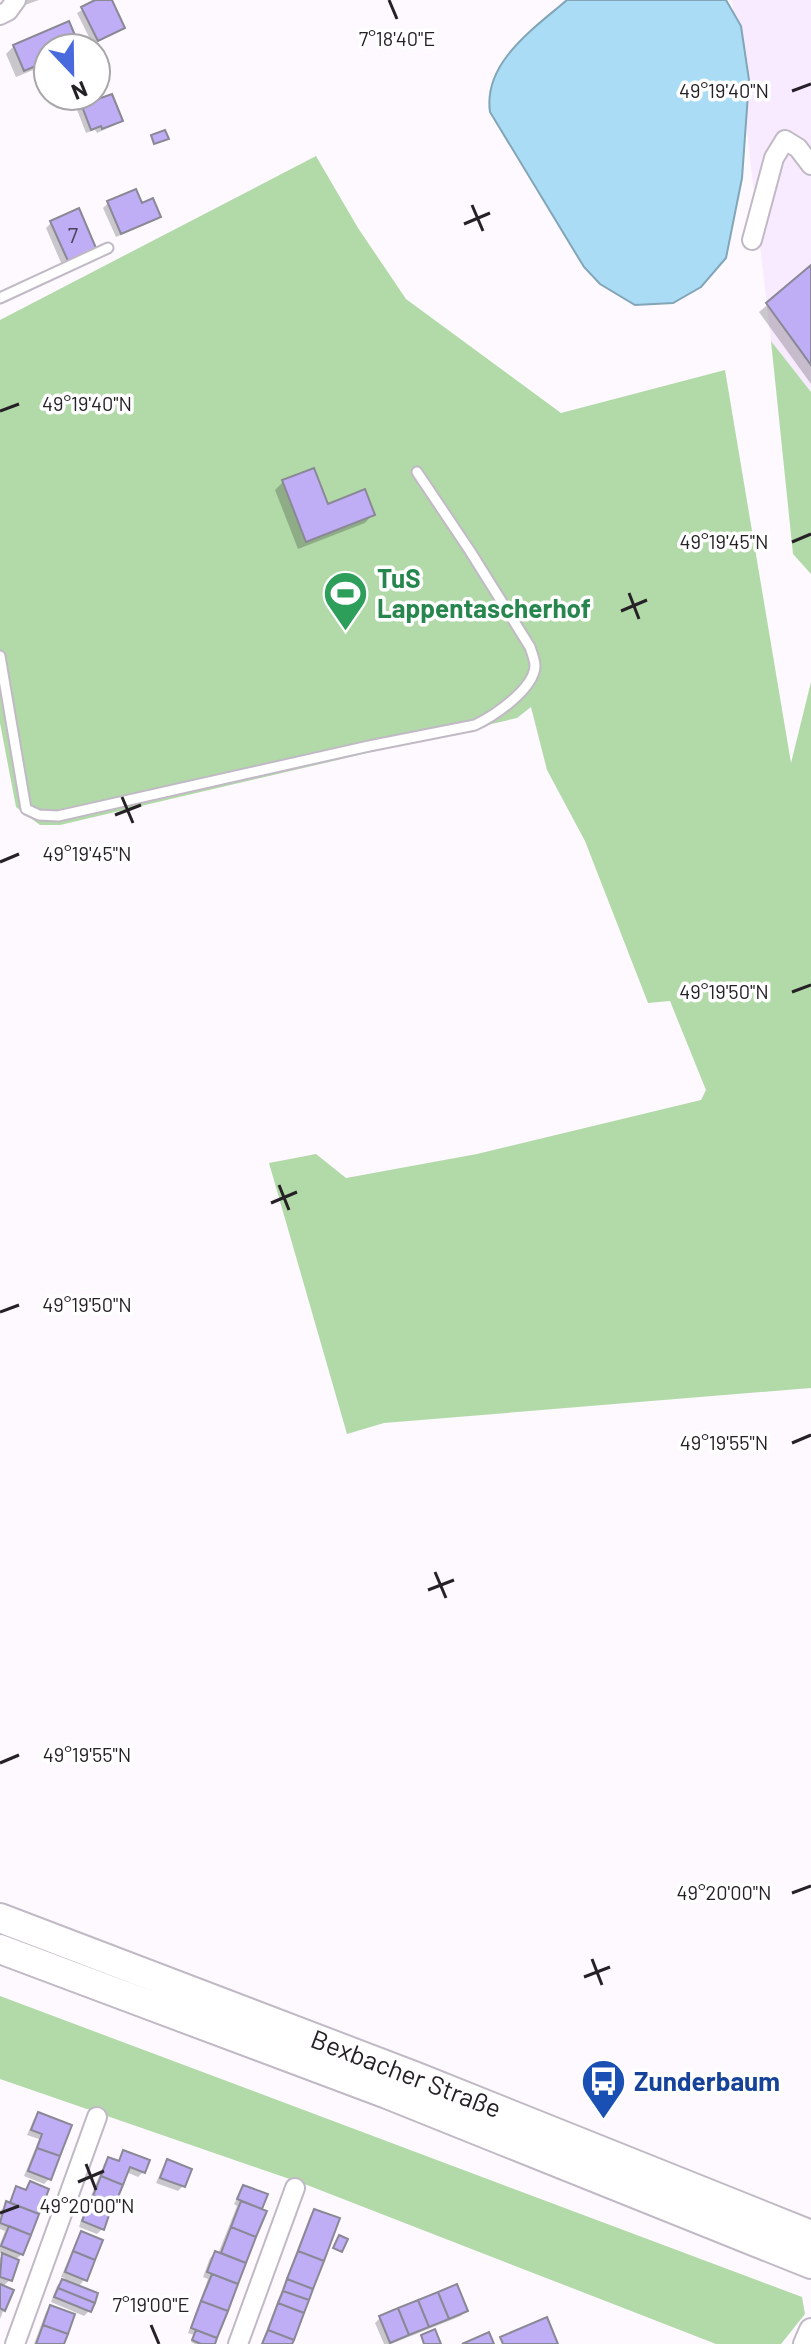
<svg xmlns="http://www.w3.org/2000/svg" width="811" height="2344" viewBox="0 0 811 2344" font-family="Barlow,sans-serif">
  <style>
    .built { fill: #f8ebff }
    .green { fill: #b2d9a8 }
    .water { fill: #aaddf5; stroke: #82a5b7; stroke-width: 2 }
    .shadow { fill: #0003 }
    .building { fill: #bfadf6; stroke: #8a8895; stroke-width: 2 }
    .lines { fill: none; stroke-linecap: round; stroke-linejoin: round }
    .service-casing { stroke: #c1b9c5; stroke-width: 13 }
    .minor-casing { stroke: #c1b9c5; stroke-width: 22 }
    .tertiary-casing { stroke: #c1b9c5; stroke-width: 26 }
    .primary-casing { stroke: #c1b9c5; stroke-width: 32 }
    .service { stroke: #fff; stroke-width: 9 }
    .minor { stroke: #fff; stroke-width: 18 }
    .tertiary { stroke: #fff; stroke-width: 22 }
    .primary { stroke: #fff; stroke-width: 28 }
    .ticks { fill: none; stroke: #252126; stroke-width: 3 }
    .labels { text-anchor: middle; stroke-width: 7; stroke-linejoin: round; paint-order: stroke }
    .number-label { font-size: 22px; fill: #4c445a }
    .leisure-label { font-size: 26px; font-weight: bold; fill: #27864d; stroke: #fff; text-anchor: start }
    .street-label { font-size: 26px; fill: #252126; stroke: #fff }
    .transit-label { font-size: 26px; font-weight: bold; fill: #164399; stroke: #fff; text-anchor: start }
    .ticks-label { font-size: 20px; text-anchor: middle; fill: #252126; stroke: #fff; stroke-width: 7; stroke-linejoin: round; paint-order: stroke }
  </style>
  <rect width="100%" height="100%" fill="#fdf9ff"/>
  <path class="built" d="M 732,0 L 811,0 L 811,392 L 771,341 Z"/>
  <path class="green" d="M 316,156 L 358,228 L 406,299 L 561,413 L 725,370 L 791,763 L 811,682 L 811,1388 L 384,1423 L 347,1434 L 269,1163 L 316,1154 L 346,1178 L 477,1154 L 701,1100 L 706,1090 L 670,1001 L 648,1003 L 585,841 L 547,770 L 531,707 L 517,718 L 60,825 L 40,825 L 16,807 L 0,723 L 0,320 Z
    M 771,341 L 811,392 L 811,574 L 793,554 Z
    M 0,1996 L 802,2297 L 805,2314 L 781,2344 L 716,2344 L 307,2185 L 0,2079 Z"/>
  <path class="water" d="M 567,0 L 726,0 L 741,26 L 749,80 L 742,178 L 726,258 L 701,287 L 673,303 L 635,305 L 600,284 L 584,267 L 490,112 C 483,63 533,29 567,0 Z"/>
  <path class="shadow" d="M 23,0 L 39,0 L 25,5 Z
    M 99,0 L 110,0 L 123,27 L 93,45 L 77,13 Z
    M 14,46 L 78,46 L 48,48 L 48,64 L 16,77 L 6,54 Z
    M 81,102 L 120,120 L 115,125 L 97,133 L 95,130 L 86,133 L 76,107 Z
    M 108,203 L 159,216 L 154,221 L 116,237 L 103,208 Z
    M 78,211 L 94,248 L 89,253 L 62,265 L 46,228 L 51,223 Z
    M 811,269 L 811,384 L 759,312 Z
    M 283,482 L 327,506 L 372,515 L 365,523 L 298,549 L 275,490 Z
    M 38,2114 L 70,2126 L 49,2179 L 44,2184 L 24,2176 L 39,2139 L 27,2135 L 34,2119 Z
    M 124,2152 L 143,2172 L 138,2177 L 126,2172 L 114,2203 L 109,2208 L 89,2201 L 104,2164 L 109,2159 L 117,2162 Z
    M 168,2162 L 183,2186 L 178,2191 L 156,2183 L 163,2167 Z
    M 30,2183 L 22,2254 L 15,2260 L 10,2280 L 2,2287 L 11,2291 L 0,2319 L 0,2258 L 4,2254 L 0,2253 L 0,2244 L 5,2231 L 0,2229 L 0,2211 L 8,2204 L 17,2188 L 24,2191 Z
    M 243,2187 L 265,2196 L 260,2210 L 264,2212 L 213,2344 L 195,2344 L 191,2342 L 194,2335 L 188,2333 L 208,2279 L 203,2277 L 210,2258 L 215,2253 L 218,2254 L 237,2206 L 234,2204 Z
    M 89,2206 L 102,2229 L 97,2234 L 79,2227 L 84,2211 Z
    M 315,2211 L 290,2344 L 261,2344 L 310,2216 Z
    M 82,2234 L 85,2279 L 78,2287 L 89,2311 L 84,2316 L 51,2302 L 57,2286 L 65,2278 L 61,2277 L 77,2239 Z
    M 51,2307 L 62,2344 L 34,2344 L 46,2312 Z
    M 466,2311 L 461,2316 L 391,2344 L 384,2344 L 375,2323 L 380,2318 Z"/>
  <path class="building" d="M 95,0 L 112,0 L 125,28 L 98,41 L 81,7 Z
    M 69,21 L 80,47 L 48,48 L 48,61 L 24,71 L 13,45 Z
    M 112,94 L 123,121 L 102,129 L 101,126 L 91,130 L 80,101 L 96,95 L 98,99 Z
    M 165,130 L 169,139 L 154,144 L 151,135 Z
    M 136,189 L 142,203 L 153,198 L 161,217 L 121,234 L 107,201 Z
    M 79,208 L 96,248 L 68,261 L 50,221 Z
    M 811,265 L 811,365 L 766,303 Z
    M 314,468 L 328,504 L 365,489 L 375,515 L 306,542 L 282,480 Z
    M 38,2112 L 72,2125 L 60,2156 L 37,2148 L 42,2134 L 31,2130 Z
    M 37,2148 L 60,2156 L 51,2180 L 28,2171 Z
    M 123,2150 L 150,2160 L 145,2173 L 130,2167 L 123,2185 L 101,2176 L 108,2157 L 119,2161 Z
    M 167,2159 L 192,2169 L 185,2187 L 160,2178 Z
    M 101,2176 L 123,2185 L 115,2204 L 93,2196 Z
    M 30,2181 L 49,2189 L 39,2214 L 10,2203 L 16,2186 L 26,2190 Z
    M 243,2185 L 268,2194 L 262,2209 L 237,2199 Z
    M 6,2201 L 39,2214 L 31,2235 L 0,2223 Z
    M 241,2201 L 267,2211 L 256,2237 L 231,2227 Z
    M 89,2204 L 110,2212 L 104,2230 L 82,2221 Z
    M 314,2209 L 340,2218 L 324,2261 L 298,2251 Z
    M 9,2226 L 31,2235 L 23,2255 L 1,2246 Z
    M 231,2227 L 256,2237 L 246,2263 L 221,2253 Z
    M 81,2231 L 103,2240 L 95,2260 L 73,2251 Z
    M 339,2235 L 348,2239 L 342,2252 L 333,2248 Z
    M 73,2251 L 95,2260 L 87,2281 L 65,2272 Z
    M 215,2251 L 246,2263 L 238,2284 L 207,2272 Z
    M 298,2251 L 324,2261 L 313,2289 L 287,2279 Z
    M 2,2253 L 19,2260 L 12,2281 L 0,2277 Z
    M 212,2274 L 238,2284 L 228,2311 L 201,2301 Z
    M 62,2279 L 98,2293 L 95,2303 L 58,2288 Z
    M 287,2279 L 313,2289 L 309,2300 L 283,2291 Z
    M 0,2284 L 14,2290 L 5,2311 L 0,2308 Z
    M 457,2284 L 468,2311 L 449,2319 L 438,2292 Z
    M 58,2288 L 95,2303 L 91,2312 L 54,2297 Z
    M 283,2291 L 309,2300 L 304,2313 L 278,2303 Z
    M 438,2292 L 449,2319 L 429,2327 L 418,2300 Z
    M 418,2300 L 429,2327 L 409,2335 L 398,2308 Z
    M 201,2301 L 228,2311 L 217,2338 L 191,2328 Z
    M 278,2303 L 304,2313 L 294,2340 L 268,2330 Z
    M 50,2305 L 75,2314 L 68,2334 L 43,2325 Z
    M 398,2308 L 409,2335 L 390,2343 L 379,2316 Z
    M 547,2317 L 558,2344 L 503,2344 L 500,2337 Z
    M 43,2325 L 68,2334 L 64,2344 L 36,2344 Z
    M 435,2329 L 441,2344 L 424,2344 L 421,2335 Z
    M 196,2330 L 217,2338 L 215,2344 L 201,2344 L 192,2340 Z
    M 268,2330 L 294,2340 L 292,2344 L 262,2344 Z
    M 489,2332 L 494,2344 L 462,2344 Z"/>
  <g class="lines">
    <defs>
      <path id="service" d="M 0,298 L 108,248
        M 0,656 L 26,809 L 39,815 L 58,816 L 369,746 L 475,725 C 494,716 534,689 535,666 C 535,660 532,653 530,647 L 470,551 L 417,472"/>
      <path id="minor" d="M 0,15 L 8,11 L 16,0
        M 752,240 L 774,158 L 785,140 L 798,148 L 811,165
        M 15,2344 L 97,2117
        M 238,2344 L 295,2188"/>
      <path id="tertiary" d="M 805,2344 L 811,2330"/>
      <path id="primary" d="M 0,1918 L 414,2076 L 811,2235
        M 0,1949 L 387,2094 L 811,2264"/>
    </defs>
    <use href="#service" class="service-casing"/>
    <use href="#minor" class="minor-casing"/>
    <use href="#tertiary" class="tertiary-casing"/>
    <use href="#primary" class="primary-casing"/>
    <use href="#service" class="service"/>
    <use href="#minor" class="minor"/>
    <use href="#tertiary" class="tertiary"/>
    <use href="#primary" class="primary"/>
  </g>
  <path class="ticks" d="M 389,0 L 397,19M 792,91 L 811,84M 472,205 L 483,231M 464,224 L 490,213M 0,411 L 19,404M 792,542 L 811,534M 629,593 L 639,619M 621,611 L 647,600M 122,797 L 133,823M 115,815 L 141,805M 0,862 L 19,854M 792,992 L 811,985M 279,1185 L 289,1210M 271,1203 L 297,1192M 0,1312 L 19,1305M 792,1443 L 811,1435M 435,1572 L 446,1598M 428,1590 L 454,1580M 0,1763 L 19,1755M 792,1893 L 811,1886M 592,1959 L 602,1985M 584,1977 L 610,1967M 86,2164 L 96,2190M 78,2182 L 104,2171M 0,2213 L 19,2206M 151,2325 L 159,2344"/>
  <defs>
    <symbol id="stadium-pin" viewBox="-11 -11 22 30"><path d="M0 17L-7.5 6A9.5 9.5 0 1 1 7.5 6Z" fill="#2e9e5b" stroke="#fff"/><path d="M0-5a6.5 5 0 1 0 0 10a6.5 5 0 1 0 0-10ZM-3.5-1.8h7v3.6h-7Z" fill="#fff"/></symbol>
    <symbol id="bus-pin" viewBox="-11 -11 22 30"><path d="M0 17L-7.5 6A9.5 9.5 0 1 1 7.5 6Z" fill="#1a4fb4" stroke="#fff"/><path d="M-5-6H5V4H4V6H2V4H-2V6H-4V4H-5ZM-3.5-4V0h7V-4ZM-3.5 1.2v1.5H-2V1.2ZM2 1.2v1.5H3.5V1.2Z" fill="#fff"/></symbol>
  </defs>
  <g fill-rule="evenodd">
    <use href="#stadium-pin" x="320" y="568" width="51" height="69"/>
    <use href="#bus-pin" x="578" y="2056" width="51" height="69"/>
  </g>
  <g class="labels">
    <g class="number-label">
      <text x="73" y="243">7</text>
    </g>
    <g class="leisure-label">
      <text x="377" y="588">TuS<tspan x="377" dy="30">Lappentascherhof</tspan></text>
    </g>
    <g class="street-label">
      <text transform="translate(406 2074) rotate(21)" y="9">Bexbacher Straße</text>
    </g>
    <g class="transit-label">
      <text x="634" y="2091">Zunderbaum</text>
    </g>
  </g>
  <g class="ticks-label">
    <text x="397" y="46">7°18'40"E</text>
    <text x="724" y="98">49°19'40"N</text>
    <text x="87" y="411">49°19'40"N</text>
    <text x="724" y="549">49°19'45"N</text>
    <text x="87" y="861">49°19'45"N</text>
    <text x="724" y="999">49°19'50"N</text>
    <text x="87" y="1312">49°19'50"N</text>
    <text x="724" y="1450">49°19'55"N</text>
    <text x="87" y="1762">49°19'55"N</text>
    <text x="724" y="1900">49°20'00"N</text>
    <text x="87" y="2213">49°20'00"N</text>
    <text x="151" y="2312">7°19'00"E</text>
  </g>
  <g transform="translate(72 72) rotate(158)"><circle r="38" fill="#ffffff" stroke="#a8a6a8" stroke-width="2"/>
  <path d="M0-6L14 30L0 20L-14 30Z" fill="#486add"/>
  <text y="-12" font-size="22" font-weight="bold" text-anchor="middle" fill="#252126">N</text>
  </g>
</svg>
